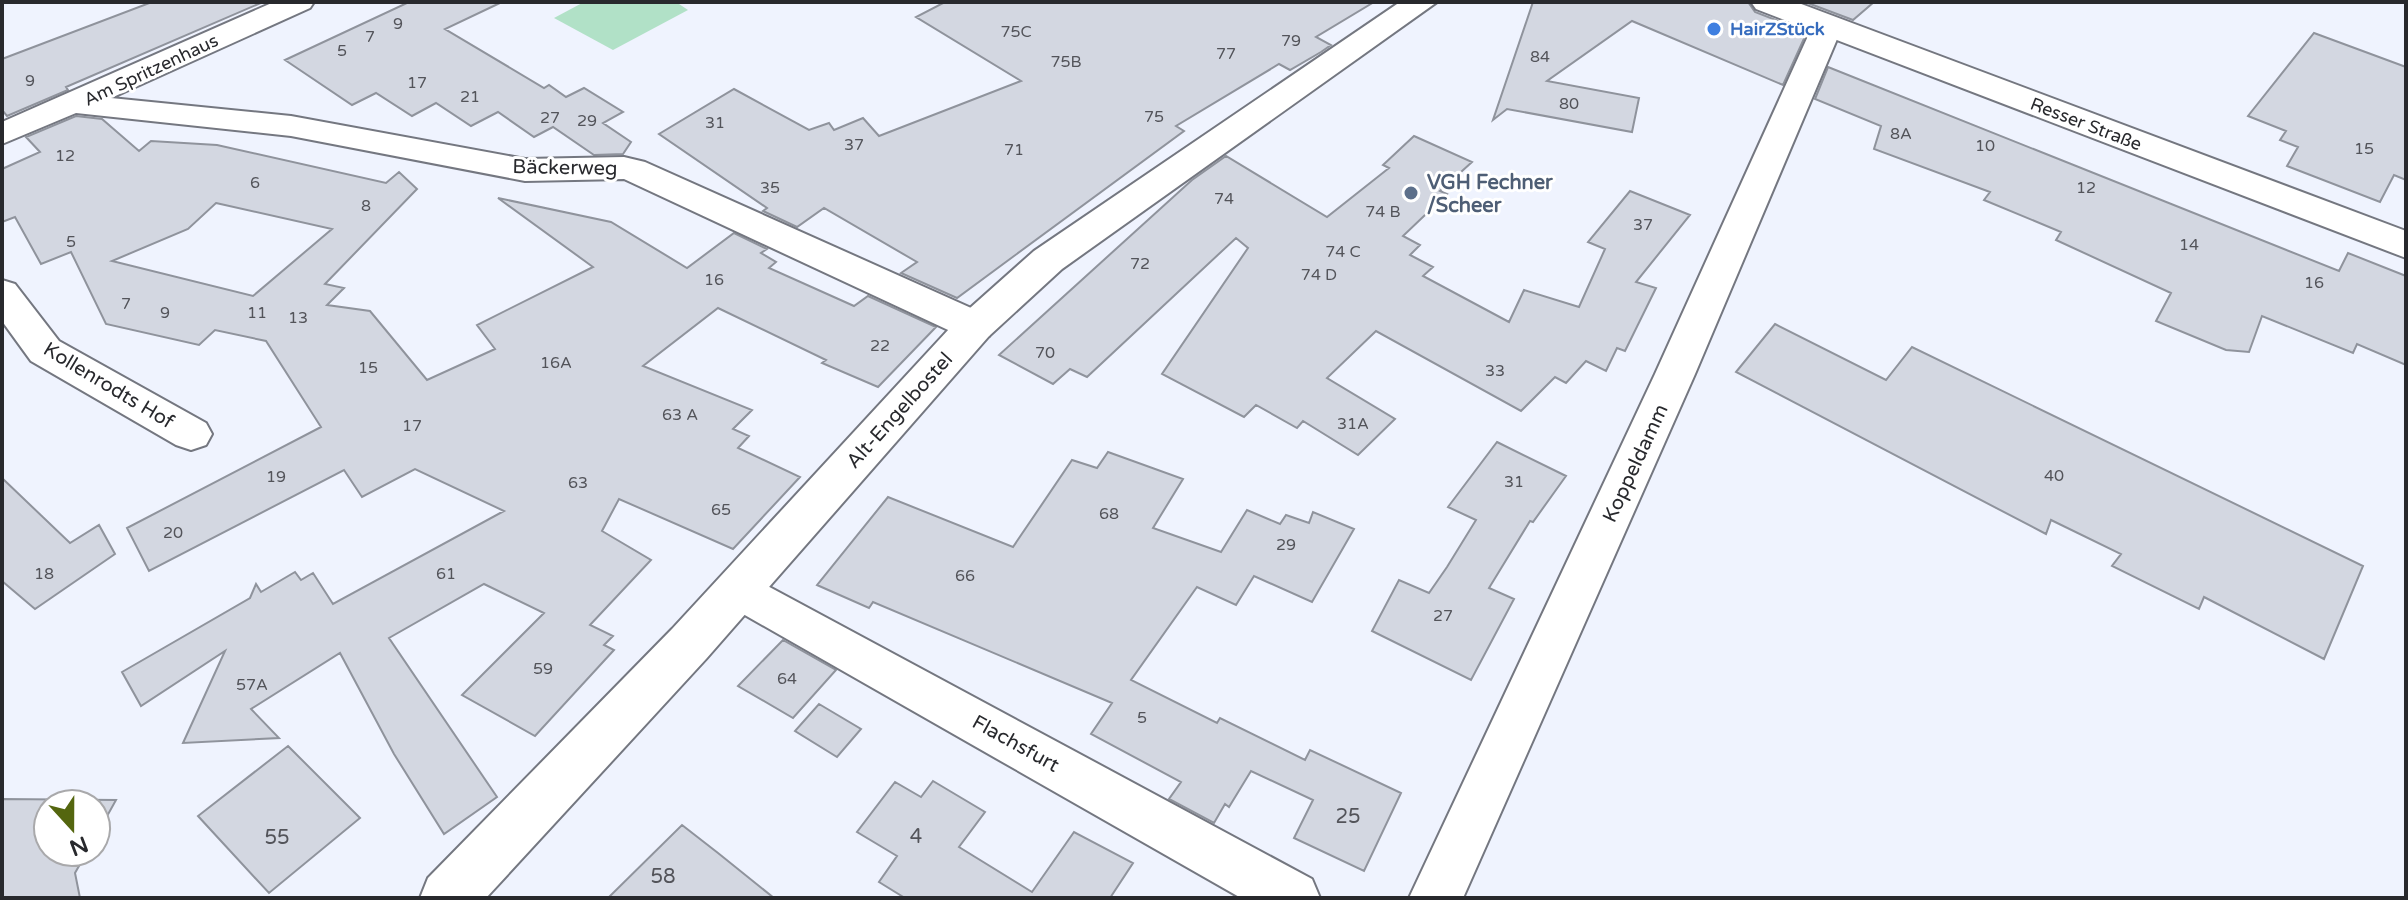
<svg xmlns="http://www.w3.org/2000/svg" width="2408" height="900" viewBox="0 0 2408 900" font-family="'Varela Round',sans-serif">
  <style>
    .green { fill: #b1e1c7 }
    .building { fill: #d3d7e1; stroke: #8f939c; stroke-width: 2; fill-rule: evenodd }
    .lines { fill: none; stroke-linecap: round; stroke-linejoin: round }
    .street-casing { stroke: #747780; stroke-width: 4 }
    .secondary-casing { stroke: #747780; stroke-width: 4 }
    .street { fill: #fff; fill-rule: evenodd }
    .secondary { fill: #fff; fill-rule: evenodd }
    .shop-dot { fill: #3f7fe0; stroke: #fff; stroke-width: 3 }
    .service-dot { fill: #5c6f8a; stroke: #fff; stroke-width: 3 }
    .labels { text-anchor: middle; stroke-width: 6; stroke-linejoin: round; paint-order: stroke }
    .number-label { font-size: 16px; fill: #53545a }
    .far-shop-label { font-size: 18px; font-weight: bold; fill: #366cbe; stroke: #fff; text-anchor: start }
    .far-street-label { font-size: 18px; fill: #28292d; stroke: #fff }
    .street-label { font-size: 20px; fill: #28292d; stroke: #fff }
    .service-label { font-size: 20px; font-weight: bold; fill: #4e5e75; stroke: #fff; text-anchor: start }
    .near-number-label { font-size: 20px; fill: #53545a }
  </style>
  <rect width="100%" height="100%" fill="#eff3fe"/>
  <path class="green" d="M 584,2 L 676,2 L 688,10 L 613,50 L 554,18 Z"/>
  <path class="building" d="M 152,2 L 263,2 L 66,87 L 68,90 L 7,116 L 2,110 L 2,59 Z
    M 409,2 L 502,2 L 445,29 L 544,88 L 549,85 L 566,97 L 584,88 L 623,112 L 603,123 L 631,142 L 623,154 L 594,155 L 553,127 L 534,137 L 498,112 L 471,126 L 436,103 L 412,116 L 376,93 L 352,105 L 285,60 Z
    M 945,2 L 1374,2 L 1316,37 L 1331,45 L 1321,52 L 1290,70 L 1279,64 L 1176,126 L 1184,131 L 957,298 L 901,273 L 917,262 L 824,208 L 797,227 L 763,211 L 767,208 L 659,134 L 734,89 L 809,130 L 829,123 L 834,130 L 863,118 L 879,136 L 1021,81 L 916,17 Z
    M 1533,2 L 1748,2 L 1755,12 L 1807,32 L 1783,85 L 1632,21 L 1547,81 L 1639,98 L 1632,132 L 1507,109 L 1493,120 Z
    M 1805,2 L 1874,2 L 1853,20 Z
    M 2314,33 L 2406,67 L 2406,180 L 2394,175 L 2380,202 L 2287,166 L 2298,147 L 2280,140 L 2286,131 L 2248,116 Z
    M 1828,67 L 2339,271 L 2348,253 L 2406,276 L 2406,365 L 2357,344 L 2353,353 L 2262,316 L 2249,352 L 2226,350 L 2156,321 L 2171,293 L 2056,240 L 2061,232 L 1984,200 L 1990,192 L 1874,149 L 1881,126 L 1815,99 Z
    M 76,116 L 102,119 L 139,151 L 151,141 L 217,145 L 386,183 L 399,172 L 417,189 L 325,284 L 344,288 L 327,305 L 370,311 L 427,380 L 495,349 L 477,325 L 593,267 L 498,198 L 611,222 L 687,268 L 734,233 L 767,249 L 761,253 L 776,262 L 769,268 L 854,306 L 868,296 L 936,327 L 878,387 L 822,363 L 826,360 L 718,308 L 643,366 L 752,410 L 733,429 L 749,436 L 738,448 L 800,477 L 733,549 L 619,499 L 602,531 L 651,560 L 590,625 L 613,636 L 604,645 L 614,650 L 535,736 L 462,695 L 544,613 L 484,584 L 389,638 L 497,797 L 444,834 L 394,754 L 340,653 L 251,709 L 279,738 L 183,743 L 225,651 L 141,706 L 122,672 L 250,598 L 256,584 L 261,592 L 295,572 L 301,580 L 313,573 L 333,604 L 504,511 L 415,469 L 362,497 L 344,470 L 149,571 L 127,528 L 321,427 L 266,341 L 215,330 L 199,345 L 106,324 L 71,252 L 41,264 L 15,217 L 2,222 L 2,169 L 40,152 L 26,137 ZM 216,203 L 332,229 L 253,296 L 112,261 L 188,229 Z
    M 1414,136 L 1472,162 L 1440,191 L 1447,194 L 1403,236 L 1420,245 L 1410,255 L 1433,267 L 1423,276 L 1509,322 L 1524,290 L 1579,307 L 1605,249 L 1588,242 L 1630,191 L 1690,215 L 1636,282 L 1656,288 L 1625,351 L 1617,348 L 1606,371 L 1586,361 L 1566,383 L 1555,377 L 1521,411 L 1376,331 L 1327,378 L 1395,419 L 1358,455 L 1303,421 L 1297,428 L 1256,405 L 1244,417 L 1162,374 L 1248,248 L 1236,238 L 1087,377 L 1070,369 L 1053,384 L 999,355 L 1192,180 L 1226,156 L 1327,217 L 1389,168 L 1383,165 Z
    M 1775,324 L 1886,380 L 1912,347 L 2363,566 L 2324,659 L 2204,597 L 2199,609 L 2112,566 L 2121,554 L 2051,520 L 2046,534 L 1736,372 Z
    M 1497,442 L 1566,476 L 1533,522 L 1530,521 L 1489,588 L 1514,599 L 1471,680 L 1372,631 L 1399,580 L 1429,593 L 1447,567 L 1476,520 L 1448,507 Z
    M 1108,452 L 1183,479 L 1153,528 L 1221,552 L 1247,510 L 1280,524 L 1286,515 L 1309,523 L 1313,512 L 1354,529 L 1312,602 L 1254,576 L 1236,605 L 1197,587 L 1131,680 L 1217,723 L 1220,718 L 1305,760 L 1310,750 L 1401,793 L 1364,871 L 1294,838 L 1313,800 L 1251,771 L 1229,807 L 1225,804 L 1214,823 L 1169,799 L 1181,782 L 1091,734 L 1112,703 L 873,602 L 869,608 L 817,585 L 888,497 L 1013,547 L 1072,460 L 1097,468 Z
    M 2,478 L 70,543 L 99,525 L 115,554 L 35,609 L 2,581 Z
    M 783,640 L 836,670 L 793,718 L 738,686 Z
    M 819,704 L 861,729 L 837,757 L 795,731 Z
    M 288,746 L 360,818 L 269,893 L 198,816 Z
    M 933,781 L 985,812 L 959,847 L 1032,892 L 1074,832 L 1133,863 L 1110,898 L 905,898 L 879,882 L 897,856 L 857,832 L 895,782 L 921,797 Z
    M 2,799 L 116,800 L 96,836 L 96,804 L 48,804 L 48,852 L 87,852 L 75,873 L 80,898 L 2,898 Z
    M 682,825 L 718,853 L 774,898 L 608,898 Z"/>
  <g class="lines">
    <defs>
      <path id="street" d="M 274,2 L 314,2 L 310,8 L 111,98 L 291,116 L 525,159 L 624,157 L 645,162 L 989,316 L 994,326 L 989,336 L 975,340 L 961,336 L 624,179 L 525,181 L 291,136 L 76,113 L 2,144 L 2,122 Z
        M 1828,16 L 1839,19 L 1843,25 L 1695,374 L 1463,898 L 1409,898 L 1655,374 L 1813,25 L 1817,19 Z
        M 2,280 L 15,284 L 59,341 L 206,423 L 212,434 L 206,445 L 191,450 L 176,445 L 31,361 L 2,321 Z
        M 738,570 L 1312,879 L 1320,898 L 1241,898 L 722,602 L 715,589 L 722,576 Z"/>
      <path id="secondary" d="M 1400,2 L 1437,2 L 1062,269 L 989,336 L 706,659 L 486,898 L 420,898 L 428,878 L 672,629 L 961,316 L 1034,251 Z
        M 1751,2 L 1796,2 L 2406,231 L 2406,258 L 1756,9 Z"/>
    </defs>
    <use href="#street" class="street-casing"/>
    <use href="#secondary" class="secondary-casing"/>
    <use href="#street" class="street"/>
    <use href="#secondary" class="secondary"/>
  </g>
  <circle class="shop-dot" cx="1714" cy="29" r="8"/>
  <circle class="service-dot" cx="1411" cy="193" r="8"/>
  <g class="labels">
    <g class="number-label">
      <text x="398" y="29">9</text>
      <text x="1016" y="37">75C</text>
      <text x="370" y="42">7</text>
      <text x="1291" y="46">79</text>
      <text x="342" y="56">5</text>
      <text x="1226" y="59">77</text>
      <text x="1540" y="62">84</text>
      <text x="1066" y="67">75B</text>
      <text x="30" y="86">9</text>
      <text x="417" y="88">17</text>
      <text x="470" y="102">21</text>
      <text x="1569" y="109">80</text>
      <text x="1154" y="122">75</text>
      <text x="550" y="123">27</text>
      <text x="587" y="126">29</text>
      <text x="715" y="128">31</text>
      <text x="1901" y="139">8A</text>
      <text x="854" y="150">37</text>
      <text x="1985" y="151">10</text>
      <text x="2364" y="154">15</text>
      <text x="1014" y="155">71</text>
      <text x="65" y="161">12</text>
      <text x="255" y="188">6</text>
      <text x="770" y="193">35</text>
      <text x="2086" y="193">12</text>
      <text x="1224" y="204">74</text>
      <text x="366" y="211">8</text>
      <text x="1383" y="217">74 B</text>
      <text x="1643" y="230">37</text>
      <text x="71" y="247">5</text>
      <text x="2189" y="250">14</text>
      <text x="1343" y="257">74 C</text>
      <text x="1140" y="269">72</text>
      <text x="1319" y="280">74 D</text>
      <text x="714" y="285">16</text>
      <text x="2314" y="288">16</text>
      <text x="126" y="309">7</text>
      <text x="165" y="318">9</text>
      <text x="257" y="318">11</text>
      <text x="298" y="323">13</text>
      <text x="880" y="351">22</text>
      <text x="1045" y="358">70</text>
      <text x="556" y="368">16A</text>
      <text x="368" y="373">15</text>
      <text x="1495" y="376">33</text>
      <text x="680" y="420">63 A</text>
      <text x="1353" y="429">31A</text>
      <text x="412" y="431">17</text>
      <text x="2054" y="481">40</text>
      <text x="276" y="482">19</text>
      <text x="1514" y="487">31</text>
      <text x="578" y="488">63</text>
      <text x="721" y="515">65</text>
      <text x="1109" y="519">68</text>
      <text x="173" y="538">20</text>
      <text x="1286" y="550">29</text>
      <text x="44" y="579">18</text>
      <text x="446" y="579">61</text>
      <text x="965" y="581">66</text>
      <text x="1443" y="621">27</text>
      <text x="543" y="674">59</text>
      <text x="787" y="684">64</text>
      <text x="252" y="690">57A</text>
      <text x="1142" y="723">5</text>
    </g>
    <g class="far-shop-label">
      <text x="1730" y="35">HairZStück</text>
    </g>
    <g class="far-street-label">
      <text transform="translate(151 70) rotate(-25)" y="6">Am Spritzenhaus</text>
      <text transform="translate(2086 124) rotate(21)" y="6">Resser Straße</text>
    </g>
    <g class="street-label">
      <text transform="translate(565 167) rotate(1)" y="7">Bäckerweg</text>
      <text transform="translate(109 385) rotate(31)" y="7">Kollenrodts Hof</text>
      <text transform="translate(899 410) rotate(-48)" y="7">Alt-Engelbostel</text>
      <text transform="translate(1635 463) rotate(-65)" y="7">Koppeldamm</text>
      <text transform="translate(1016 743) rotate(29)" y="7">Flachsfurt</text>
    </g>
    <g class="service-label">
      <text x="1427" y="189">VGH Fechner<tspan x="1427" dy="23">/Scheer</tspan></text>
    </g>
    <g class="near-number-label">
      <text x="1348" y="823">25</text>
      <text x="916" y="843">4</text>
      <text x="277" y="844">55</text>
      <text x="663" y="883">58</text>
    </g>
  </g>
  <rect width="2408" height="900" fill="none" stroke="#28292d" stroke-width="8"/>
  <g transform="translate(72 828) rotate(159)"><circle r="38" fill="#ffffff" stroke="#a9a9ab" stroke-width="2"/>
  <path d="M0-6L14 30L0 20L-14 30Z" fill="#54660f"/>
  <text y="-12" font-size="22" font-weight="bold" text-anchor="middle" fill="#28292d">N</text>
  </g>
</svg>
